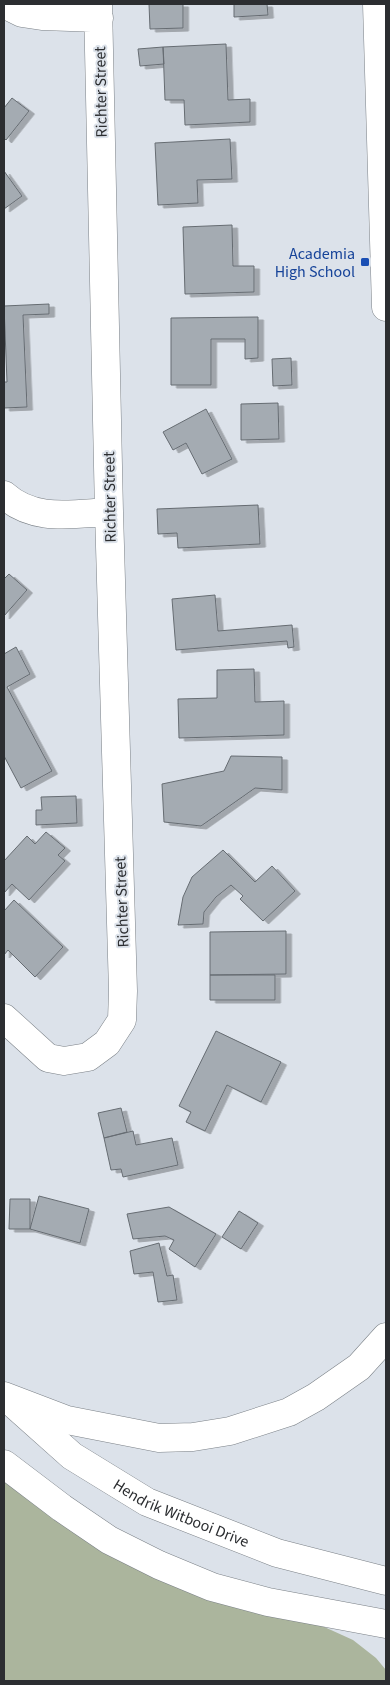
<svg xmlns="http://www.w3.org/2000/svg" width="390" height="1685" viewBox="0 0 390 1685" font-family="'Source Sans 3',sans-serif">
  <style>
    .green { fill: #abb59d }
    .building { fill: #a4abb2; stroke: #666c72; filter: url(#shadow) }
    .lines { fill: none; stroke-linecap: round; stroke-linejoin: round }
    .street-casing { stroke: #7b8187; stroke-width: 29 }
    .secondary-casing { stroke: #7b8187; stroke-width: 29 }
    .primary-casing { stroke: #7b8187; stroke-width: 29 }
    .street { stroke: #fff; stroke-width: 28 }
    .secondary { stroke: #fff; stroke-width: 28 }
    .primary { stroke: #fff; stroke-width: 28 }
    .transit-dot { fill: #1a4fb4; stroke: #dce2ea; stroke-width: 2 }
    .labels { text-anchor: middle; stroke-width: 4; stroke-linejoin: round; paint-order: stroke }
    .street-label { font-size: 16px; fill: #2c2e31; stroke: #dce2ea }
    .transit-label { font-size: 16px; fill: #164399; stroke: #dce2ea; text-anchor: end }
  </style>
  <defs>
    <filter id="shadow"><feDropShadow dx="5.5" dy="3" stdDeviation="0" flood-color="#0004"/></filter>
  </defs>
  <rect width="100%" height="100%" fill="#dce2ea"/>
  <path class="green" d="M 4,1464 L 62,1508 L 353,1640 L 376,1658 L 386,1670 L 386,1681 L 4,1681 Z"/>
  <path class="building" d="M 149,4 L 183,4 L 183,28 L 150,29 Z
    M 234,4 L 267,4 L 268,15 L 234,17 Z
    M 226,44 L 228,100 L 250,99 L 250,122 L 185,125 L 184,100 L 165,100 L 163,47 Z
    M 163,47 L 164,64 L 140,66 L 138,49 Z
    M 12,98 L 29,111 L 6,140 L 4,138 L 4,108 Z
    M 230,139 L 232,179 L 197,180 L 198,203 L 158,205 L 155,143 Z
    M 4,171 L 22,196 L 4,209 Z
    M 232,225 L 233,266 L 254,266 L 254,292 L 185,294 L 183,227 Z
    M 49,304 L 49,314 L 23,315 L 27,407 L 4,408 L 4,382 L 7,382 L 4,306 Z
    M 258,317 L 258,358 L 245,359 L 245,339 L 211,339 L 211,385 L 171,385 L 171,318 Z
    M 291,358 L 292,385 L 273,386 L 272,359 Z
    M 278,403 L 279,439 L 241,440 L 241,404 Z
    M 206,409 L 232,459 L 202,474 L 186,443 L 173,450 L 163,432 Z
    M 258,505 L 260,544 L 178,548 L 177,533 L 158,534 L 157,509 Z
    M 9,574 L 27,590 L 4,616 L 4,579 Z
    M 215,595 L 218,631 L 292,625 L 294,647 L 288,648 L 287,641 L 176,650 L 172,599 Z
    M 16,647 L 30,674 L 7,687 L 52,771 L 21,788 L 4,756 L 4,654 Z
    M 254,669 L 255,702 L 284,701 L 284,735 L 179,738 L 178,699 L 217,698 L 217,670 Z
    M 231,756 L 282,757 L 282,790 L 255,788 L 201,826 L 164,822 L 162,784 L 224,771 Z
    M 76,796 L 77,823 L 36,825 L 36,810 L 42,810 L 41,797 Z
    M 46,832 L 65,848 L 58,855 L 65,861 L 29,900 L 12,884 L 4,893 L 4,861 L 27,836 L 35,844 Z
    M 223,850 L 255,882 L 272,866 L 295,891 L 263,921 L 240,899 L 243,896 L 231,885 L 216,897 L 204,912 L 203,924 L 178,925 L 183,897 L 192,877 Z
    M 14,900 L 63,947 L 35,977 L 8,950 L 4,955 L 4,911 Z
    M 286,931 L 286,974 L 210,975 L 210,932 Z
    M 210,975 L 275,975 L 275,1000 L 210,1000 Z
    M 216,1031 L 281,1062 L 261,1102 L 227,1085 L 205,1131 L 186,1122 L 191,1112 L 179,1106 Z
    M 121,1108 L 127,1132 L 104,1138 L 98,1113 Z
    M 133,1131 L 136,1145 L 172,1138 L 178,1165 L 123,1177 L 121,1169 L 111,1170 L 104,1138 Z
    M 39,1196 L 89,1209 L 80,1243 L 30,1229 Z
    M 10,1199 L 30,1199 L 30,1229 L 9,1229 Z
    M 169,1207 L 216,1234 L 195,1267 L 169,1249 L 174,1240 L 165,1236 L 133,1239 L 127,1214 Z
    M 239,1211 L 258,1223 L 241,1249 L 222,1237 Z
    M 159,1243 L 167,1276 L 173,1275 L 177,1300 L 158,1302 L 153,1272 L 134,1274 L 130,1251 Z"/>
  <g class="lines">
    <defs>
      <path id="street" d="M 4,4 L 22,13 L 42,16 L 99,18
        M 4,495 C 34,522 71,514 109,512
        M 4,1018 L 48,1058 L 64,1061 L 88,1057 L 107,1043 L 122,1020 L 123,991 L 109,512 L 98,4"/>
      <g id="secondary">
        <path id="s1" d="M 7,1398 L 72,1456 L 147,1502 L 277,1553 L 386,1581"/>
        <path d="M 4,1464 L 62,1508 L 109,1540 L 159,1565 L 212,1587 L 268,1602 L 386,1624"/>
      </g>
      <path id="primary" d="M 377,4 L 386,307
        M 4,1396 L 67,1420 L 159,1438 L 193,1437 L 230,1431 L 289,1412 L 316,1397 L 359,1367 L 386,1337"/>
    </defs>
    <use href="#street" class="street-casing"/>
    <use href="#secondary" class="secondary-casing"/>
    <use href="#primary" class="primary-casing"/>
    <use href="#street" class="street"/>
    <use href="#secondary" class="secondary"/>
    <use href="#primary" class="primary"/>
  </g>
  <rect class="transit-dot" x="360" y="257" width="10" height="10" rx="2.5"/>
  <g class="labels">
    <g class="street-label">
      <text transform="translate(100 92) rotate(-91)" y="6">Richter Street</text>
      <text transform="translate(109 497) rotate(-91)" y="6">Richter Street</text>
      <text transform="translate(121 902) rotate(-92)" y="6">Richter Street</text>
      <text dy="6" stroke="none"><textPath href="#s1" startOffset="211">Hendrik Witbooi Drive</textPath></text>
    </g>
    <g class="transit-label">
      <text x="355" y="259">Academia<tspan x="355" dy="18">High School</tspan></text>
    </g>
  </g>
  <rect width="390" height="1685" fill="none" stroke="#2c2e31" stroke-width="10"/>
</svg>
